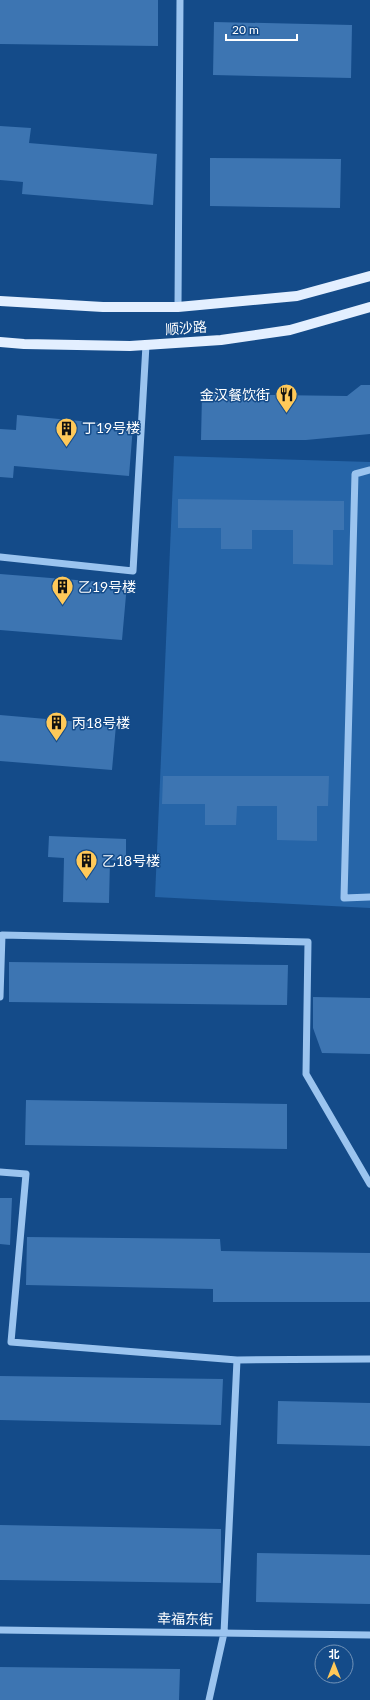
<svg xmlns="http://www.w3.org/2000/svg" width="370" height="1700" viewBox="0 0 370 1700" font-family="Lato,'Noto Sans SC',sans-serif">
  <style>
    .green { fill: #2665a8 }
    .building { fill: #3d75b2 }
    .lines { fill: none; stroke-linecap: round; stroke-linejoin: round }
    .minor { stroke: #9bc4ef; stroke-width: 7 }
    .major { stroke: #e3efff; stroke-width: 10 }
    .labels { text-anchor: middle; stroke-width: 3; stroke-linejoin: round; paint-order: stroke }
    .street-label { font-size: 14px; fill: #fff; stroke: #144b89 }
    .poi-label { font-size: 14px; fill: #fff; stroke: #144b89; text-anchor: start }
  </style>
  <rect width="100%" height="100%" fill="#144b89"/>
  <path class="green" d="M 174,456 L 370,462 L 370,908 L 155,897 Z"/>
  <path class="building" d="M 0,0 L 158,0 L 158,46 L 0,44 Z
    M 214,22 L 352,25 L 351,78 L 213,75 Z
    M 0,126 L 31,128 L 29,143 L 157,154 L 153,205 L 22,194 L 23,182 L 0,180 Z
    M 210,158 L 341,159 L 340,208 L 210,206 Z
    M 361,385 L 370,385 L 370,434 L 306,440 L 201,440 L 202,394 L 347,396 Z
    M 17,415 L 133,426 L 129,476 L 14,466 L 13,478 L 0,477 L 0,429 L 16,430 Z
    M 178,499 L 344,501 L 344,530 L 333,530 L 333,565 L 293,564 L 293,530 L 252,530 L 252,549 L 221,549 L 221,528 L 178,528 Z
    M 0,574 L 127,584 L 122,640 L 0,630 Z
    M 0,715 L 116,725 L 112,770 L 0,761 Z
    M 163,776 L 329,776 L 328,806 L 317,806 L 317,841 L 277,840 L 277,806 L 237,806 L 236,825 L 205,825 L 205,804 L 162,804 Z
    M 49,836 L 126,839 L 126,861 L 110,860 L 109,903 L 63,902 L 64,858 L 48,857 Z
    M 9,962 L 288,965 L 287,1005 L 9,1002 Z
    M 313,997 L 370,998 L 370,1054 L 322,1053 L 313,1028 Z
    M 26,1100 L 287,1104 L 287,1149 L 25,1145 Z
    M 0,1198 L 12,1198 L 10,1245 L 0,1244 Z
    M 27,1237 L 220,1239 L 221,1251 L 370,1253 L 370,1302 L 213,1302 L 213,1289 L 26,1285 Z
    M 0,1376 L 223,1379 L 221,1425 L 0,1420 Z
    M 278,1401 L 370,1403 L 370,1446 L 277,1444 Z
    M 0,1525 L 221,1529 L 221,1583 L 0,1580 Z
    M 257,1553 L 370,1555 L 370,1604 L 256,1602 Z
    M 0,1667 L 180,1669 L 179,1700 L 0,1700 Z"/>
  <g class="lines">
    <path class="minor" d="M 178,307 L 180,0
      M 370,470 L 355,474 L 344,898 L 370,897
      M 0,557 L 133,571 L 146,345
      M 0,997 L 2,935 L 308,942 L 306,1074 L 370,1184
      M 0,1172 L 26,1174 L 11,1342 L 237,1360 L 370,1359
      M 0,1630 L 370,1635
      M 209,1700 L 224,1633 L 237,1360"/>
    <path class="major" d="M 0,301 L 103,307 L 178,307 L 297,296 L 370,276
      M 0,342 L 24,344 L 130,346 L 221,340 L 290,330 L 370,307"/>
  </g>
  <defs>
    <symbol id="restaurant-pin" viewBox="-11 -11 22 30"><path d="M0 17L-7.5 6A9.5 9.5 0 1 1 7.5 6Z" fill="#ffc959" stroke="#144b89"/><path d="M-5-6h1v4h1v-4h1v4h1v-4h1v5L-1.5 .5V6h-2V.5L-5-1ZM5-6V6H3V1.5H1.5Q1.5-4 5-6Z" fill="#111"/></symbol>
    <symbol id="building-pin" viewBox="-11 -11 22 30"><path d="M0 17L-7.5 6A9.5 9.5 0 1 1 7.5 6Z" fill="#ffc959" stroke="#144b89"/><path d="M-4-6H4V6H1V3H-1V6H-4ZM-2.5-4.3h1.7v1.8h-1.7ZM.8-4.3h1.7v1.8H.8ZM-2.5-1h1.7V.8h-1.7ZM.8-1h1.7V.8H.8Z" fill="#111"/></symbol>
  </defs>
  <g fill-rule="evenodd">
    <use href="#restaurant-pin" x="274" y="382" width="25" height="34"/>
    <use href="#building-pin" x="54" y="416" width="25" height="34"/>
    <use href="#building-pin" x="50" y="574" width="25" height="34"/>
    <use href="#building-pin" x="44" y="710" width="25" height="34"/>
    <use href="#building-pin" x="74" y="848" width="25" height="34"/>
  </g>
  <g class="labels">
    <g class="street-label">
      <text transform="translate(186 328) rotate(-4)" y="5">顺沙路</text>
      <text transform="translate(185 1619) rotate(1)" y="5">幸福东街</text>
    </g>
    <g class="poi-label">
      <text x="270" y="400" text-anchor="end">金汉餐饮街</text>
      <text x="82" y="433">丁19号楼</text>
      <text x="78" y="592">乙19号楼</text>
      <text x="72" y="728">丙18号楼</text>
      <text x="102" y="866">乙18号楼</text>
    </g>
  </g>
  <g transform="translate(334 1664)"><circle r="19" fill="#144b89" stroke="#7293b8"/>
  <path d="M0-3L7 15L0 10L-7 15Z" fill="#ffc959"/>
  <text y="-6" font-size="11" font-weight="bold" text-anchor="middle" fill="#ffffff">北</text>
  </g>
  <path d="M226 34v6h71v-6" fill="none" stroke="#ffffff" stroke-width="2"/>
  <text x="232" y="34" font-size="12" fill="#ffffff" stroke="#144b89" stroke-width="3" paint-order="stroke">20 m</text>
</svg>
